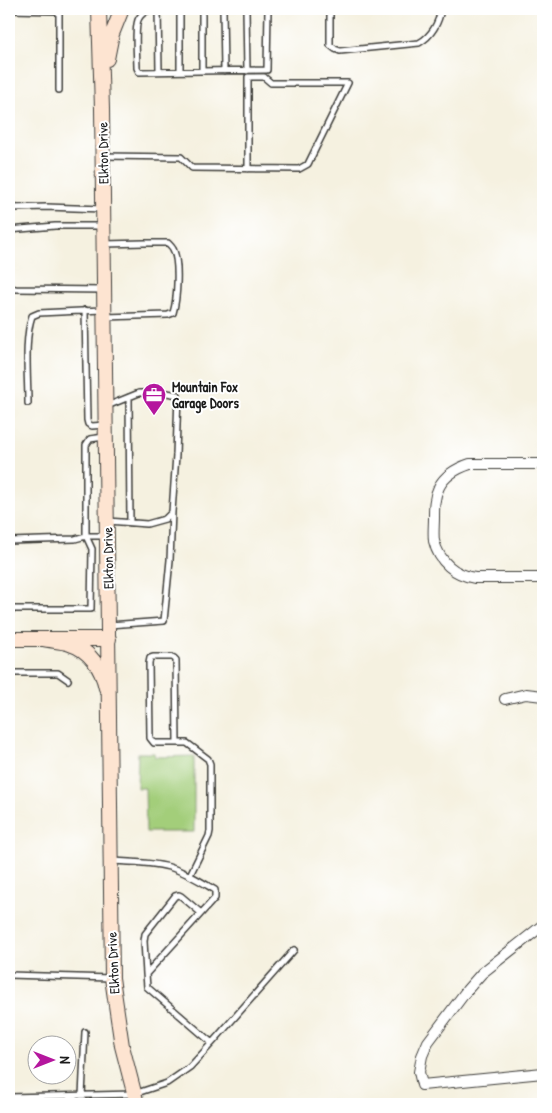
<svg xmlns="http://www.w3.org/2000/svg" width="552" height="1113" viewBox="0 0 552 1113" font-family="'Patrick Hand',sans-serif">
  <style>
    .grass { fill: #a3ce7a; stroke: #60754b }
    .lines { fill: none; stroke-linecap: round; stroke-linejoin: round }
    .lane-casing { stroke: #3d3c39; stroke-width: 8 }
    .street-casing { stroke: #3d3c39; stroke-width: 12 }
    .secondary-casing { stroke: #3d3c39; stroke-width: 16 }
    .lane { stroke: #fff; stroke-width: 5 }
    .street { stroke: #fff; stroke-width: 10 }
    .secondary { stroke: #fde4d1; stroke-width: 14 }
    .labels { text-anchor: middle; stroke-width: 4; stroke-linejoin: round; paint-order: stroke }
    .street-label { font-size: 14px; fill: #1c1c1c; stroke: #fff }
    .poi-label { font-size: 14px; font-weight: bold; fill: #1c1c1c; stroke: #fff; text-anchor: start }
  </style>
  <rect width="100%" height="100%" fill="#fff"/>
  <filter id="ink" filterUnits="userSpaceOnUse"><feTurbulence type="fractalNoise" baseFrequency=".02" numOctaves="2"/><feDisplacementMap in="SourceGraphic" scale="10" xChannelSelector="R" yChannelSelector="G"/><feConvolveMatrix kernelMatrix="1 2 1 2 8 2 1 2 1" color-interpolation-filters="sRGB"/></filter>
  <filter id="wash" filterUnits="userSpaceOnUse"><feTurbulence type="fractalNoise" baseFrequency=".0096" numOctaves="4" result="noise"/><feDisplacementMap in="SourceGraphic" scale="20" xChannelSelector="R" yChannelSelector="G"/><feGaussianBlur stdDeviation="1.12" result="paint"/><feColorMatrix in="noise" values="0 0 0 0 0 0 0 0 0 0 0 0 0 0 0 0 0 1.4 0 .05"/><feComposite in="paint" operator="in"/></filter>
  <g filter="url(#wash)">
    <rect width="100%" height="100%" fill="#f5f1e0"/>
    <path class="grass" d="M 138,753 L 154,753 L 155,757 L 194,756 L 194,832 L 146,832 L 145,788 L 137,788 Z"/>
  </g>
  <g filter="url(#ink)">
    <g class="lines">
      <defs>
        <path id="lane" d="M 153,9 C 148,10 142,13 139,18 C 134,25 137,57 137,68 L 139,72 L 267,70 L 268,9
          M 158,9 L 159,71
          M 180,9 L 180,71
          M 202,9 L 202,71
          M 223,9 L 224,71
          M 246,9 L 247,71
          M 330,9 L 330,45 L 335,49 L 340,51 L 419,43 C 432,36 439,22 441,9
          M 9,10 L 59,11 L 59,90
          M 103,156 L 181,157 L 192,168 L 299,169 L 308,164 L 348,83 L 271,83 L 264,77 L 248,77 L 248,169
          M 9,207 L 12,208 L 46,207 L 103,209
          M 9,230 L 55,226 L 103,226
          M 105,244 L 144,243 L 168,243 C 170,245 172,247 173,249 C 180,262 177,300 173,313 L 168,315 L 105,317
          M 9,288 L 16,289 L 104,290
          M 85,310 L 87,420 L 88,424 L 92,426 L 105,425
          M 129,397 L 130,523
          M 28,403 C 28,378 24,339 32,316 L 39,313 L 102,310
          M 107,406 L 139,393 L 167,393 L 178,395 L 176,455 L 172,512 L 165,519 L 147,524 L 108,521
          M 104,437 L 90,439 L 86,445 L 86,536 L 105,536
          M 9,541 L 75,539 L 86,536 L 92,549 L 91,609 L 9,609
          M 109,625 L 164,621 L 170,560 L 172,512
          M 9,673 L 58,673 L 68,680
          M 177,743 L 176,660 L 174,658 L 172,657 L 153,657 L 150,658 L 149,663 L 150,738 L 154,743 L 187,743 L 208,759 L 210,764 L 210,831 L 209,836 L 190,875
          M 111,861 C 130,862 151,862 169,867 C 186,872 200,881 215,890 L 215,898 L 146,974 L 147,987 L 212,1043 L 294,950
          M 146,974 L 144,941 L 145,934 L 175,896 L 179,895 L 181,896 L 201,913
          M 9,975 L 111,978
          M 9,1097 L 134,1094 L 167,1083 L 190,1067 L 212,1043
          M 84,1104 L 82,1096 L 85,1032"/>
        <path id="street" d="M 543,464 L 470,464 C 458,468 445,475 439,487 C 434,497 434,507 434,518 C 434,525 433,534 434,541 C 439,562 455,575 475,578 L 543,578
          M 505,699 L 526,694 L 543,696
          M 543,925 L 482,973 L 467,990 L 428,1042 L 422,1056 L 419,1072 L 422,1085 L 543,1073"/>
        <path id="secondary" d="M 99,9 L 102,109 L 112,978 L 122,1046 L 137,1104
          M 107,59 L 112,34 L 122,9
          M 9,639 L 109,639
          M 43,639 C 52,641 62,641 70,644 C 90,650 102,669 106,688"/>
      </defs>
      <use href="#lane" class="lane-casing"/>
      <use href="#street" class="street-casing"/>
      <use href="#secondary" class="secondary-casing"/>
      <use href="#lane" class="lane"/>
      <use href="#street" class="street"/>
      <use href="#secondary" class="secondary"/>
    </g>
  </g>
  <defs>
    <symbol id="office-pin" viewBox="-11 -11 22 30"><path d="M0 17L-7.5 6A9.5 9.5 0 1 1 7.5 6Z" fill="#b5179e" stroke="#fff"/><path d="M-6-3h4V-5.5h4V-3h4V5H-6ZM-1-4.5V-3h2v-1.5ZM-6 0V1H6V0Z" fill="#fff"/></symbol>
  </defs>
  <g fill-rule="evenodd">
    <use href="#office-pin" x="140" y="381" width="28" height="38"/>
  </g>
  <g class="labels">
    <g class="street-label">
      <text transform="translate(103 153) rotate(-91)" y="5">Elkton Drive</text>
      <text transform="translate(108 558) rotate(-91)" y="5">Elkton Drive</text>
      <text transform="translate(113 963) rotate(-93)" y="5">Elkton Drive</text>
    </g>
    <g class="poi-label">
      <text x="172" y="392">Mountain Fox<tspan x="172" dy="16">Garage Doors</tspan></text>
    </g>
  </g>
  <rect width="552" height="1113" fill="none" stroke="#fff" stroke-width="30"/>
  <g transform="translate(52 1060) rotate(90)"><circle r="24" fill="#ffffff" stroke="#a4a4a4"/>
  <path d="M0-4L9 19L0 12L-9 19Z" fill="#b5179e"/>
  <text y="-8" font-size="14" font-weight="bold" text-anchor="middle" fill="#1c1c1c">N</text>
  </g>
</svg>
